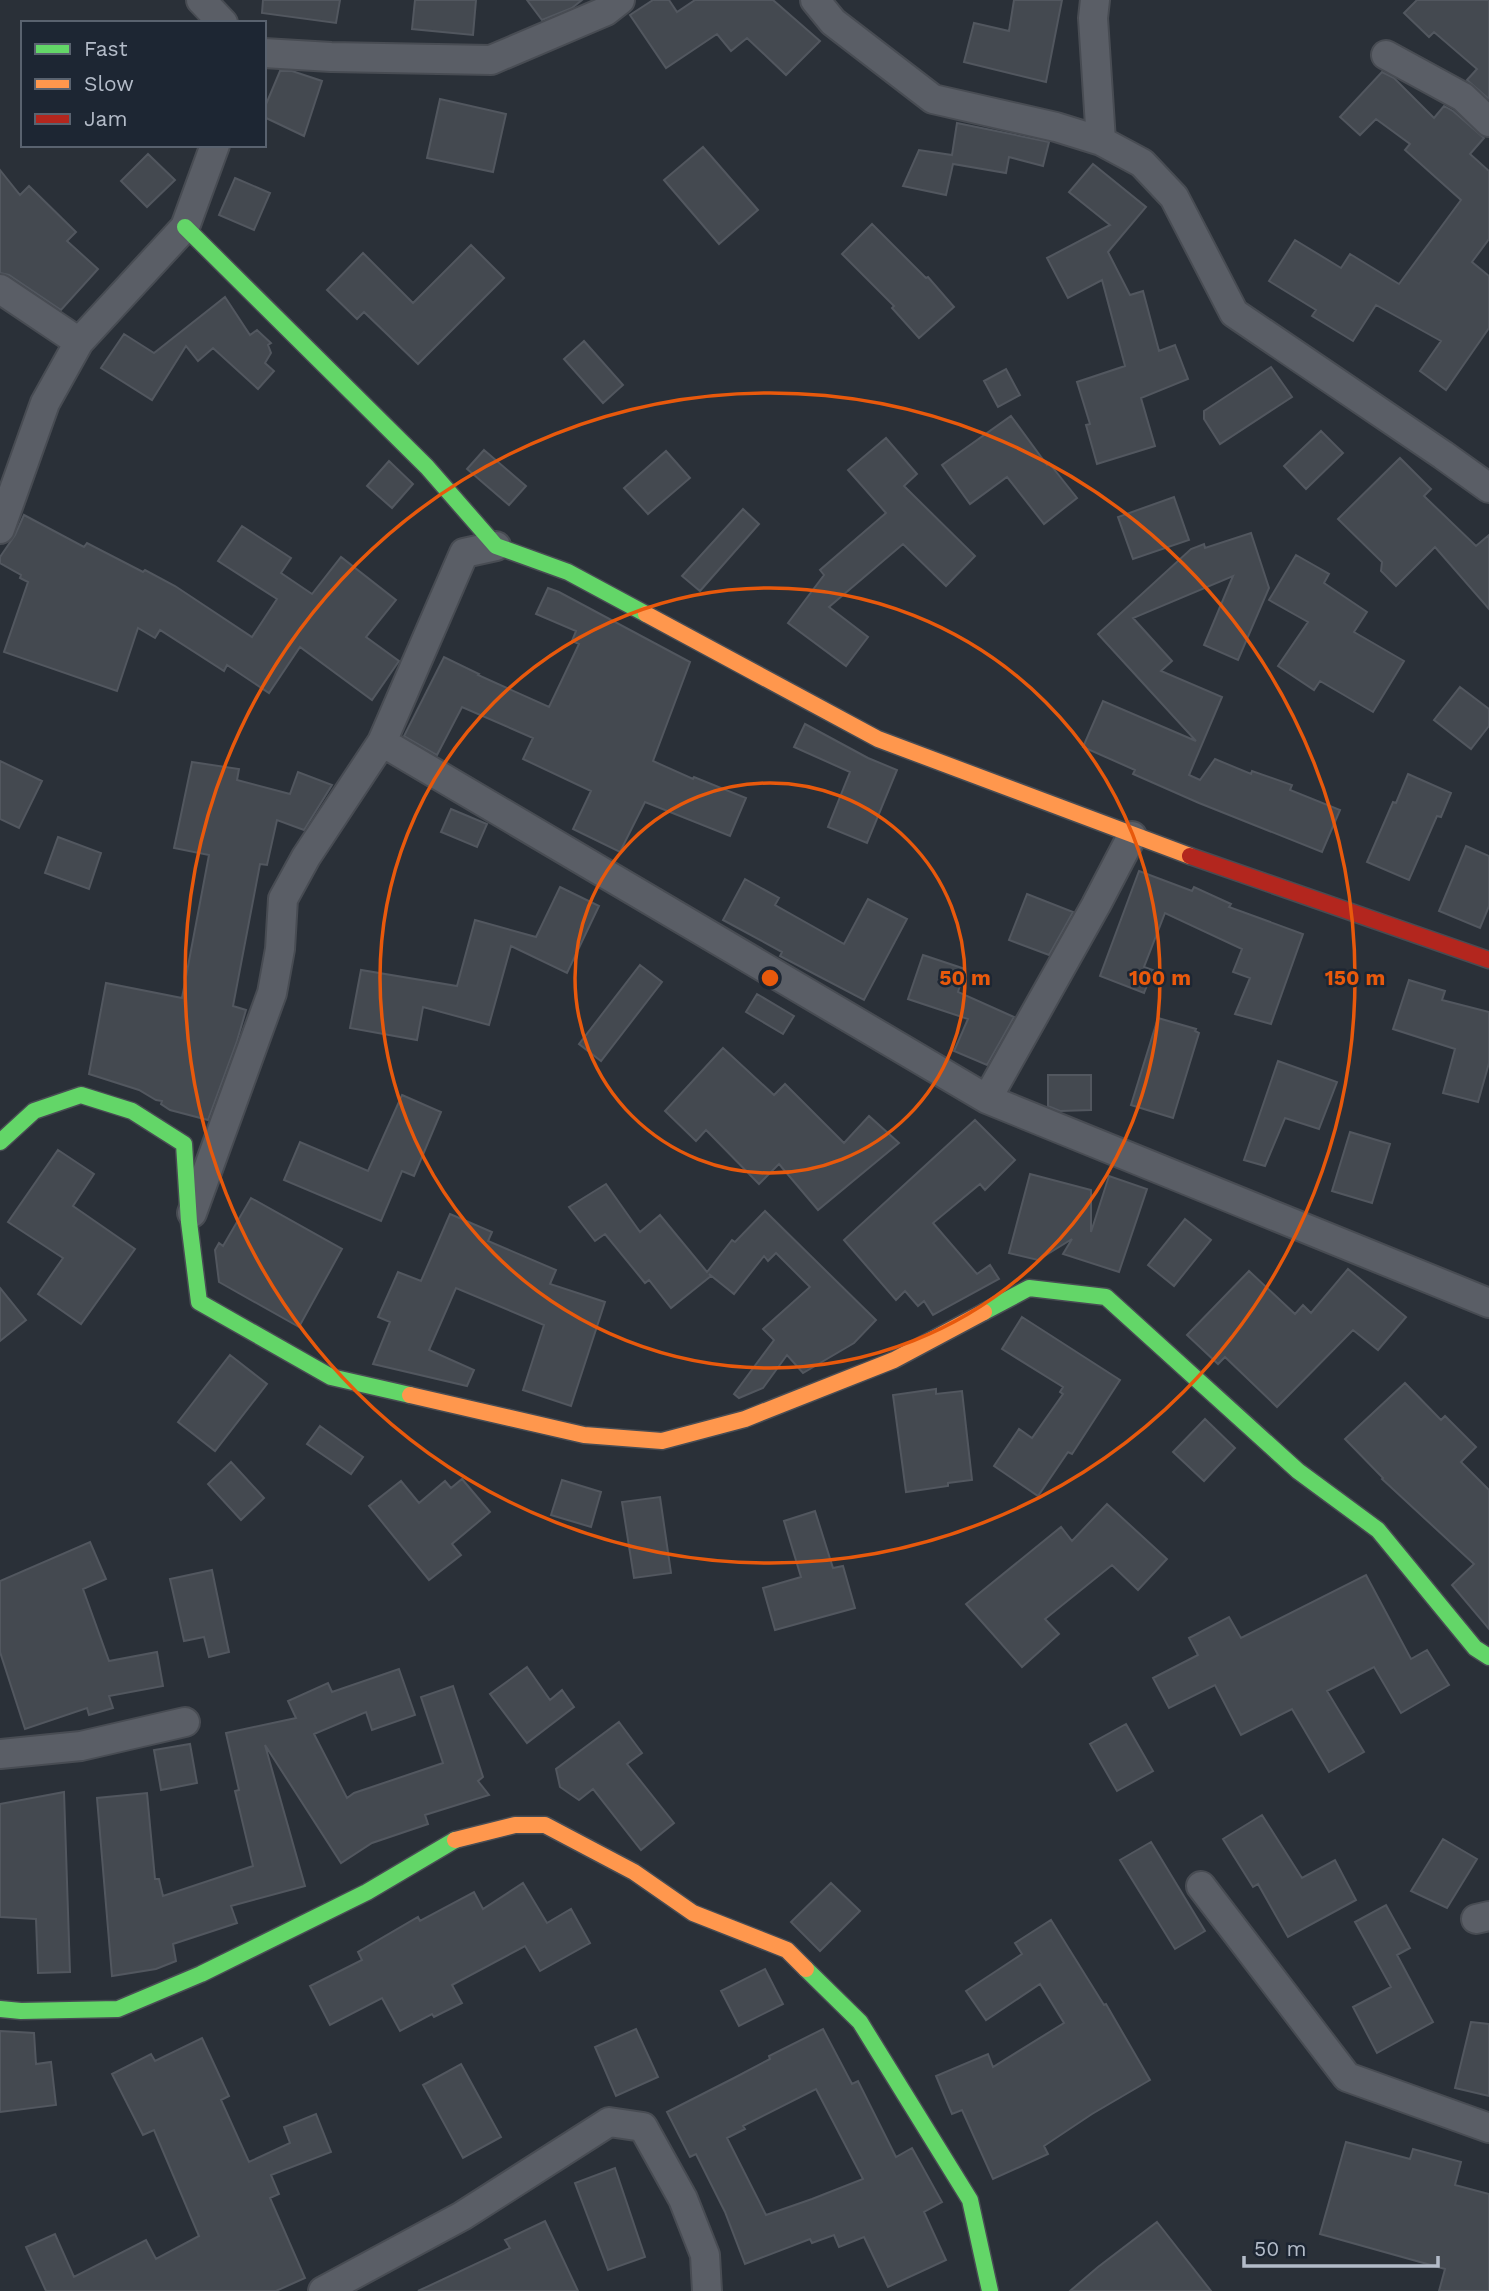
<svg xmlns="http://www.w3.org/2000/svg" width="1489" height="2291" viewBox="0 0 1489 2291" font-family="'Work Sans',sans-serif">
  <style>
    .building { fill: #444950; stroke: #52575f; stroke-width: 2; fill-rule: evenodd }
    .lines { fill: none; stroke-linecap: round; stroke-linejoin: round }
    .street-casing { stroke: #484c53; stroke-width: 32 }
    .fast-casing { stroke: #484c53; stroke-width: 19 }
    .slow-casing { stroke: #484c53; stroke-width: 19 }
    .jam-casing { stroke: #484c53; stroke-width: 19 }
    .street { stroke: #5a5e66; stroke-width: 28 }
    .fast { stroke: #63d668; stroke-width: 16 }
    .slow { stroke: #ff974d; stroke-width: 16 }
    .jam { stroke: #b3261e; stroke-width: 16 }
    .ring { fill: none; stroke: #e8590c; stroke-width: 3.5 }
    .centre { fill: #e8590c; stroke: #1d2633; stroke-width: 3.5 }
    .ring-label { font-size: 21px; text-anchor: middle; font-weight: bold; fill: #e8590c; stroke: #1d2633; stroke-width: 5; stroke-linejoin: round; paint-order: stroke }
  </style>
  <rect width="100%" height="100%" fill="#2a3038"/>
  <path class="building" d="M 263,0 L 340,0 L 336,23 L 262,13 Z
    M 415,0 L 476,0 L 473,35 L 412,29 Z
    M 527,0 L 582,0 L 572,8 L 542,20 Z
    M 653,0 L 669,0 L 677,12 L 695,0 L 773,0 L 820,41 L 786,75 L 747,38 L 731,51 L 717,34 L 666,68 L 630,15 Z
    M 1014,0 L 1062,0 L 1046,82 L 964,62 L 974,23 L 1009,31 Z
    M 1417,0 L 1489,0 L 1489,99 L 1467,80 L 1477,69 L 1434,32 L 1429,37 L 1404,13 Z
    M 280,71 L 292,71 L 322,81 L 304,136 L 264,117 L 264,109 Z
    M 1382,72 L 1394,78 L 1434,118 L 1444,106 L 1453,111 L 1484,138 L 1470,154 L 1489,171 L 1489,239 L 1472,262 L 1489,276 L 1489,328 L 1446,390 L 1420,371 L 1441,341 L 1376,305 L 1353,341 L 1312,316 L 1316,310 L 1269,281 L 1295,240 L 1341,268 L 1350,254 L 1399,284 L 1461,200 L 1405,150 L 1410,144 L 1376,119 L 1360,135 L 1340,117 Z
    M 440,99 L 506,114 L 493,172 L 427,158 Z
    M 957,123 L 1049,142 L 1043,166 L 1009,157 L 1006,173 L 953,164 L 946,195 L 903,186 L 919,150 L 952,155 Z
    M 703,147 L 758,210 L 719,244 L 664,180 Z
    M 148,154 L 175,180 L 147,207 L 121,181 Z
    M 1093,164 L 1146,207 L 1108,252 L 1130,295 L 1143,291 L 1159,351 L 1175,345 L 1188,379 L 1141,398 L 1155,446 L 1097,464 L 1086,425 L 1090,424 L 1077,382 L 1125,366 L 1102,280 L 1068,298 L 1047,258 L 1110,225 L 1069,192 Z
    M 0,170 L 20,195 L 29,186 L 76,232 L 67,241 L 98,269 L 61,310 L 9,275 L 0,273 Z
    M 235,178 L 270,193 L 254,230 L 219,215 Z
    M 872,224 L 926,278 L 928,277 L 954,307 L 919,338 L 892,308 L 894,306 L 842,254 Z
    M 471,245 L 504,278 L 418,364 L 364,312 L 357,319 L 327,290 L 363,253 L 413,303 Z
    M 225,297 L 250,335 L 257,330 L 271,343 L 268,345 L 271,353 L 265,363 L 274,371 L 258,389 L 213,348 L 198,361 L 186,346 L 152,400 L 101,368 L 124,334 L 154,353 Z
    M 584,341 L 623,385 L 603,403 L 564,359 Z
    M 1271,367 L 1292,397 L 1220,444 L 1204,419 L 1204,411 Z
    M 1006,369 L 1020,395 L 998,407 L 984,381 Z
    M 1011,416 L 1047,465 L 1049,463 L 1077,498 L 1044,524 L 1007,477 L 970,504 L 942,465 Z
    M 1321,431 L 1343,453 L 1306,489 L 1284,466 Z
    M 886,438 L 917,474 L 904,486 L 975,556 L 946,586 L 903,544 L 829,607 L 868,637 L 846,666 L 788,623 L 824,575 L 820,570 L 886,513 L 848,470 Z
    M 484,450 L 526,486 L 509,505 L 467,469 Z
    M 666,451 L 690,478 L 648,514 L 624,488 Z
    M 1400,458 L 1431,489 L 1424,496 L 1476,546 L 1489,535 L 1489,609 L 1435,547 L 1396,586 L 1381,571 L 1382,562 L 1338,519 Z
    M 389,461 L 413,484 L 392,508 L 367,486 Z
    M 1174,497 L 1189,540 L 1133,559 L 1118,517 Z
    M 743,509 L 759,524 L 700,591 L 682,576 Z
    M 24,515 L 84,547 L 87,543 L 143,572 L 145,570 L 175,586 L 252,637 L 277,599 L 218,561 L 242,526 L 291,558 L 281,573 L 312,594 L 341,557 L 396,600 L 366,637 L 399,661 L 372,700 L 300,647 L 269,693 L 227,665 L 224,671 L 160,630 L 155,638 L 138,628 L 117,691 L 4,652 L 28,582 L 20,578 L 21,575 L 0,563 L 0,557 L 15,535 Z
    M 1251,533 L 1269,588 L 1238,660 L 1204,645 L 1233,576 L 1133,618 L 1172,661 L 1161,671 L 1222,697 L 1189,775 L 1200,780 L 1215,759 L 1251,774 L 1252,771 L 1292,785 L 1290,790 L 1340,810 L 1322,852 L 1199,803 L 1133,774 L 1135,770 L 1083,747 L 1103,701 L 1196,741 L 1098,634 L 1191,549 L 1204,544 L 1205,548 Z
    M 1296,555 L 1329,574 L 1324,583 L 1367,612 L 1354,632 L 1404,661 L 1373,712 L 1320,681 L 1314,690 L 1278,666 L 1308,622 L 1269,600 Z
    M 548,588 L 559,592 L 690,662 L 653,761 L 693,779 L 694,777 L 746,798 L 730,836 L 645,802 L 620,852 L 573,829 L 591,791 L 523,759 L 533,738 L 462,707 L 437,755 L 404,736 L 444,657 L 479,674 L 478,675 L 549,707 L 579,644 L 572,641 L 576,631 L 536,614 Z
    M 1460,687 L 1489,709 L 1489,726 L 1471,749 L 1434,720 Z
    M 805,724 L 868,758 L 897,770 L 867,843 L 828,827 L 850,772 L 794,747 Z
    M 0,761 L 42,781 L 19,828 L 0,819 Z
    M 192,762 L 239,769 L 237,780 L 290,794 L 298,772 L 332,785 L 304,830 L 277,820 L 267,865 L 260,864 L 233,1006 L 246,1010 L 237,1041 L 208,1120 L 170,1110 L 161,1104 L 162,1101 L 156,1100 L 139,1090 L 89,1074 L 106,983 L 182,998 L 209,855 L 174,848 Z
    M 1408,774 L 1451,793 L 1441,817 L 1437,816 L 1409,880 L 1367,862 L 1393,802 L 1396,803 Z
    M 451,809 L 487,824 L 477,847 L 441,832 Z
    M 58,837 L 101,853 L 89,889 L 45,873 Z
    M 1466,846 L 1489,856 L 1489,906 L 1480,928 L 1439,911 Z
    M 1139,871 L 1192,891 L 1194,887 L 1231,904 L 1229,907 L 1303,934 L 1271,1024 L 1235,1014 L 1250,978 L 1233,972 L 1242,949 L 1165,913 L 1144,967 L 1153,970 L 1144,993 L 1100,976 Z
    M 745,879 L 779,898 L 775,905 L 844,944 L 868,899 L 907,919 L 864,1000 L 780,956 L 782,952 L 723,920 Z
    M 560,887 L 599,906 L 567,973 L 511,946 L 489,1025 L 423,1007 L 417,1040 L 350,1028 L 361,970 L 457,986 L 475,920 L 536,937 Z
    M 1027,894 L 1073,912 L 1049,955 L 1009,940 Z
    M 923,955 L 965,969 L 958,992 L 1014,1017 L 987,1065 L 954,1051 L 968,1019 L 908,999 Z
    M 640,965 L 662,982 L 601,1061 L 579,1044 Z
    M 1409,980 L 1445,991 L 1442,1000 L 1489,1012 L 1489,1063 L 1478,1102 L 1443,1093 L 1455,1049 L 1393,1029 Z
    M 757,994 L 794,1016 L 783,1034 L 746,1012 Z
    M 1158,1018 L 1196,1029 L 1195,1031 L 1199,1033 L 1173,1118 L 1131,1105 Z
    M 723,1048 L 774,1095 L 785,1084 L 844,1143 L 869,1116 L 899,1143 L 818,1210 L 779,1164 L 759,1184 L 706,1130 L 696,1141 L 665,1111 Z
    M 1278,1061 L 1337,1082 L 1319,1129 L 1285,1118 L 1265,1166 L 1244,1160 Z
    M 1048,1075 L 1091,1075 L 1091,1110 L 1060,1111 L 1048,1106 Z
    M 402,1095 L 441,1112 L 414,1176 L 402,1171 L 381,1221 L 284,1180 L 300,1142 L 368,1171 Z
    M 975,1120 L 1015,1160 L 985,1190 L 980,1184 L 933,1223 L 977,1274 L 990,1265 L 999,1279 L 933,1315 L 924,1301 L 918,1306 L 905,1291 L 896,1300 L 844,1240 Z
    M 1350,1132 L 1390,1144 L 1372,1203 L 1332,1191 Z
    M 58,1150 L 94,1174 L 73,1206 L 135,1249 L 81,1324 L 38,1294 L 63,1258 L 8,1222 Z
    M 1030,1174 L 1091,1190 L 1091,1232 L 1109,1176 L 1147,1189 L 1119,1272 L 1063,1254 L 1072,1239 L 1038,1260 L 1009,1253 Z
    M 606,1184 L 640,1232 L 660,1215 L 707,1272 L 732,1240 L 735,1242 L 765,1211 L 876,1320 L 854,1343 L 803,1373 L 787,1355 L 763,1388 L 739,1398 L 734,1394 L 774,1340 L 763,1329 L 810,1287 L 776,1253 L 768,1261 L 764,1256 L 734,1294 L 709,1274 L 711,1276 L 671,1308 L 649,1280 L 645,1283 L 605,1234 L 595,1241 L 569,1207 Z
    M 251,1198 L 342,1249 L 299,1327 L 219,1282 L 215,1250 L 219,1243 L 223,1246 Z
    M 450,1214 L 492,1232 L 488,1241 L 556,1270 L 550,1284 L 605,1302 L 571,1406 L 523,1390 L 544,1325 L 456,1288 L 429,1350 L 474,1370 L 467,1386 L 373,1364 L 390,1322 L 378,1317 L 398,1272 L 421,1281 Z
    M 1185,1219 L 1211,1240 L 1174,1286 L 1148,1265 Z
    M 1348,1269 L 1406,1317 L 1378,1350 L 1353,1330 L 1277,1407 L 1225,1357 L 1218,1364 L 1187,1335 L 1249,1271 L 1295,1314 L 1303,1305 L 1311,1313 Z
    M 0,1288 L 26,1320 L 0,1341 Z
    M 1022,1317 L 1120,1380 L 1072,1454 L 1068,1452 L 1038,1496 L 994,1466 L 1019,1429 L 1032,1438 L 1063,1394 L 1060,1392 L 1063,1387 L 1002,1349 Z
    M 230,1355 L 267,1384 L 215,1451 L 178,1422 Z
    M 1405,1383 L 1441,1420 L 1445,1416 L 1476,1447 L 1461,1462 L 1489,1490 L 1489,1629 L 1452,1585 L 1474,1564 L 1382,1479 L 1383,1478 L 1345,1439 Z
    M 936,1389 L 936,1394 L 962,1391 L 972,1480 L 948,1483 L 948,1486 L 906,1492 L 893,1395 Z
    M 1205,1419 L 1235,1448 L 1204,1481 L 1173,1452 Z
    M 320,1426 L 363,1457 L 351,1474 L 307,1444 Z
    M 231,1462 L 264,1498 L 241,1520 L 208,1484 Z
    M 462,1479 L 490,1512 L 452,1544 L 461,1555 L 429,1580 L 369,1506 L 401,1481 L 419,1503 L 445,1481 L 451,1488 Z
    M 562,1480 L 601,1492 L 591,1527 L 551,1515 Z
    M 660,1497 L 671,1573 L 634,1578 L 622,1502 Z
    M 1107,1504 L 1167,1559 L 1138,1590 L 1112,1565 L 1045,1619 L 1059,1634 L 1022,1667 L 966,1604 L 1061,1527 L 1072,1541 Z
    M 815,1511 L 833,1568 L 843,1566 L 855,1608 L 775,1630 L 763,1588 L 801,1577 L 784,1521 Z
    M 90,1542 L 106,1579 L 83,1589 L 109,1661 L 157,1652 L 163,1686 L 109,1696 L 113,1708 L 89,1715 L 87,1708 L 25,1729 L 0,1652 L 0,1581 Z
    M 212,1570 L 229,1652 L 209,1657 L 204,1637 L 184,1641 L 170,1579 Z
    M 1366,1575 L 1411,1659 L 1427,1650 L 1449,1685 L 1401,1713 L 1374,1667 L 1327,1691 L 1364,1752 L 1329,1772 L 1292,1709 L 1241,1735 L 1215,1685 L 1169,1708 L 1153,1678 L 1198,1655 L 1189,1638 L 1229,1617 L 1241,1638 Z
    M 527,1667 L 550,1700 L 562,1690 L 574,1707 L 527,1743 L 490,1694 Z
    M 399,1669 L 415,1715 L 372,1730 L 366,1712 L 314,1734 L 347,1798 L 354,1793 L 443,1763 L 421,1697 L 453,1686 L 483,1777 L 478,1781 L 489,1795 L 425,1815 L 428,1824 L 372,1843 L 341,1863 L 265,1745 L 305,1886 L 231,1906 L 237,1923 L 173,1944 L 176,1961 L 156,1969 L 112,1976 L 97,1798 L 147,1793 L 155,1879 L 159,1879 L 163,1896 L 253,1866 L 235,1791 L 239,1790 L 226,1733 L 296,1718 L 288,1701 L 328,1683 L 332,1692 Z
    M 619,1722 L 642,1753 L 627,1764 L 674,1823 L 641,1850 L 593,1789 L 579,1800 L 560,1787 L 556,1769 Z
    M 1126,1724 L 1153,1771 L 1117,1791 L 1090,1744 Z
    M 190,1744 L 197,1783 L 161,1790 L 154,1750 Z
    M 64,1792 L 70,1972 L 38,1973 L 36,1919 L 0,1917 L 0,1804 Z
    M 1262,1815 L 1302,1878 L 1335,1860 L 1356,1900 L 1288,1937 L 1258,1884 L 1253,1887 L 1223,1839 Z
    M 1443,1839 L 1477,1859 L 1447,1908 L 1411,1891 Z
    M 1151,1842 L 1205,1931 L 1175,1949 L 1120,1860 Z
    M 523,1883 L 547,1923 L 571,1909 L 590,1943 L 540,1971 L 525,1946 L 452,1985 L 462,2003 L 434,2017 L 432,2014 L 400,2031 L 382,1998 L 330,2025 L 310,1986 L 362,1960 L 358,1952 L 418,1917 L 420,1921 L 474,1892 L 483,1909 Z
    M 831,1883 L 860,1911 L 820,1951 L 791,1922 Z
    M 1386,1905 L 1410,1948 L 1397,1955 L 1433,2022 L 1377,2053 L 1353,2007 L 1391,1987 L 1355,1922 Z
    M 1051,1920 L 1104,2005 L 1106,2004 L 1150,2080 L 1092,2114 L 1044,2146 L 1048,2154 L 993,2179 L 962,2110 L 952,2114 L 936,2076 L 988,2054 L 993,2067 L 1064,2023 L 1040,1984 L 986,2020 L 966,1991 L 1022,1954 L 1015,1943 Z
    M 765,1969 L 783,2004 L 739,2026 L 721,1991 Z
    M 1471,2022 L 1489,2024 L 1489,2096 L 1455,2088 Z
    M 636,2029 L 658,2077 L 616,2096 L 595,2047 Z
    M 823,2029 L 852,2084 L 858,2081 L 896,2157 L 912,2148 L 942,2202 L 924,2212 L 946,2260 L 888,2287 L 864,2237 L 839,2247 L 834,2235 L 812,2243 L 810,2239 L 745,2264 L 725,2212 L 696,2154 L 690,2157 L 667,2112 L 734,2078 L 770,2059 L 769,2056 ZM 816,2089 L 863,2179 L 812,2199 L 766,2215 L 727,2138 L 745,2129 L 743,2126 Z
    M 0,2031 L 34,2033 L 36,2064 L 51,2062 L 56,2105 L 0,2112 Z
    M 202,2038 L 229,2096 L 221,2100 L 249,2162 L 290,2143 L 284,2127 L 316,2114 L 331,2152 L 271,2175 L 279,2194 L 270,2198 L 305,2278 L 276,2291 L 46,2291 L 26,2247 L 55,2234 L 74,2277 L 146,2240 L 156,2259 L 199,2236 L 154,2130 L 143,2135 L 112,2074 L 151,2054 L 155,2061 Z
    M 461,2064 L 501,2137 L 463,2158 L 423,2085 Z
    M 1346,2142 L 1410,2159 L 1413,2149 L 1461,2162 L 1455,2185 L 1489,2194 L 1489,2291 L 1439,2291 L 1445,2269 L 1320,2234 Z
    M 615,2168 L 645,2257 L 608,2270 L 575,2183 Z
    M 545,2221 L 578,2291 L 418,2291 L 510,2248 L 505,2240 Z
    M 1157,2222 L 1211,2291 L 1070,2291 L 1098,2267 Z"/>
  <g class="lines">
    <defs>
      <path id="street" d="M 201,0 L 223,23
        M 815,0 L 833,22 L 933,99 L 1056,127 L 1101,141 L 1142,163 L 1174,197 L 1234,313 L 1443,455 L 1489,488
        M 1095,0 L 1093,18 L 1101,141
        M 264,53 L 331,57 L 491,60 L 606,11 L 620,0
        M 1386,55 L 1463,97 L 1489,122
        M 0,289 L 79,342
        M 0,529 L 45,403 L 79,342 L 185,227 L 215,145
        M 382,742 L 987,1099 L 1489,1303
        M 987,1099 L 1096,905 L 1132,836
        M 192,1213 L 272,993 L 280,949 L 283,899 L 306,857 L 382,742 L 464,553 L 496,546
        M 0,1754 L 81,1746 L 185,1722
        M 1201,1886 L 1347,2077 L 1489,2128
        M 1476,1919 L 1489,1916
        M 323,2291 L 462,2216 L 609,2122 L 643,2127 L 683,2199 L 705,2255 L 707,2291"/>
      <path id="fast" d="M 185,227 L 427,467 L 496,546 L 568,572 L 646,614
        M 0,1142 L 34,1111 L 81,1095 L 132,1111 L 184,1144 L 189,1222 L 199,1302 L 331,1377 L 410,1395
        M 984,1312 L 1029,1288 L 1106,1297 L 1298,1471 L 1378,1530 L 1475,1648 L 1489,1657
        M 806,1969 L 860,2022 L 970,2200 L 990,2291
        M 0,2009 L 21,2011 L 118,2009 L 201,1974 L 367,1892 L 455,1840"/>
      <path id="slow" d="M 646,614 L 878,739 L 1190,856
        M 410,1395 L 584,1435 L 662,1441 L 745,1419 L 894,1360 L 984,1312
        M 455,1840 L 515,1825 L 545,1825 L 634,1872 L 693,1913 L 787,1950 L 806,1969"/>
      <path id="jam" d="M 1190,856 L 1489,960"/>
    </defs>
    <use href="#street" class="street-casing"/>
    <use href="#fast" class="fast-casing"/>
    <use href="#slow" class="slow-casing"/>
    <use href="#jam" class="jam-casing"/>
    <use href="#street" class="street"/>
    <use href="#fast" class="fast"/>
    <use href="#slow" class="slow"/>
    <use href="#jam" class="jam"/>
  </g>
  <g class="ring">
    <circle cx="770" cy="978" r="195"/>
    <circle cx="770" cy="978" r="390"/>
    <circle cx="770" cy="978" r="585"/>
  </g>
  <circle cx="770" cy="978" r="10" class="centre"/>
  <g class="ring-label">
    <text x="965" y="985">50 m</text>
    <text x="1160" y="985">100 m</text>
    <text x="1355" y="985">150 m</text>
  </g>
  <rect x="21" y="21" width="245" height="126" fill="#1d2633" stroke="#59626f" stroke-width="2"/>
  <rect x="35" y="44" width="35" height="10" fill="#63d668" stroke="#59626f" stroke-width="2"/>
  <text x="84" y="56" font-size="21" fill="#b4bcc9">Fast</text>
  <rect x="35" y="79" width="35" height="10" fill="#ff974d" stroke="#59626f" stroke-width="2"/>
  <text x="84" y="91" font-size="21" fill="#b4bcc9">Slow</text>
  <rect x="35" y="114" width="35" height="10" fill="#b3261e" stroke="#59626f" stroke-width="2"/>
  <text x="84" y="126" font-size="21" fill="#b4bcc9">Jam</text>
  <path d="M1244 2256v10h194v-10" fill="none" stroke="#b4bcc9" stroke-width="3.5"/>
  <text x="1254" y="2256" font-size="21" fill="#b4bcc9" stroke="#1d2633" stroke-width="5" paint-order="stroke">50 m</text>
</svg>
